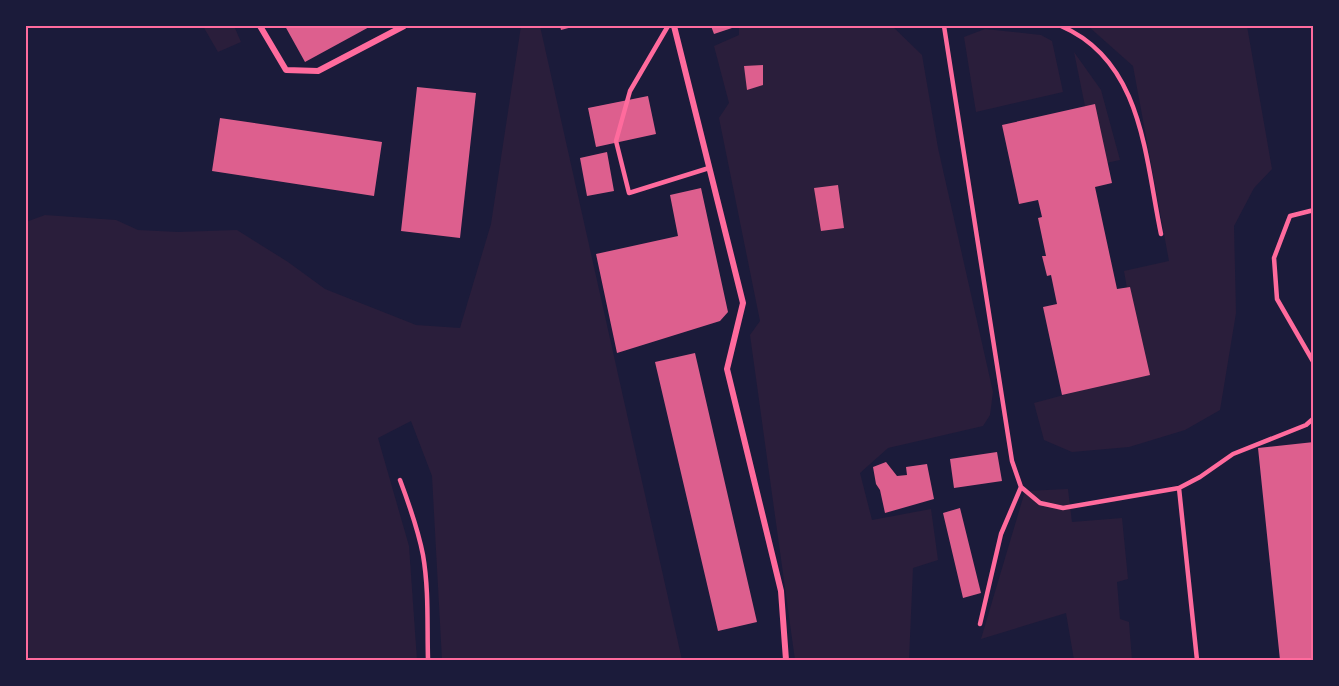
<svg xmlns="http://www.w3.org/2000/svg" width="1339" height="686" viewBox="0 0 1339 686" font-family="Roboto,sans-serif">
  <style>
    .green { fill: #2a1e3b }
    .building { fill: #dd5f8e }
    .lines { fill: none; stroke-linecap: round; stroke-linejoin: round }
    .service { stroke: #ff6b9d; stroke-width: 4.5 }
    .minor { stroke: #ff6b9d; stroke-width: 6 }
    .neatline { fill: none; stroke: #ff6b9d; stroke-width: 2 }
  </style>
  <rect width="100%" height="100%" fill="#1b1b3a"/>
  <path class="green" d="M 203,26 L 234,26 L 241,42 L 218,52 Z
    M 521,26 L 540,26 L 682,660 L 442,660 L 432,476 L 411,421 L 378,438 L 409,546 L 417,660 L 29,660 L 26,611 L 26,222 L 45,215 L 116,220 L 138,230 L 178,232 L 237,230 L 288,262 L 325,289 L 416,325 L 460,328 L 491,224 Z
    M 739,26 L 892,26 L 922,55 L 938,148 L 993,392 L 990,415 L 983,426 L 888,448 L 860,473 L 872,520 L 931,509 L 938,560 L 913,568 L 909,660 L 795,660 L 750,335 L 760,321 L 719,118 L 729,103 L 714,46 L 739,35 Z
    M 1088,26 L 1247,26 L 1272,169 L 1254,188 L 1234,226 L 1236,313 L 1220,410 L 1185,430 L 1129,447 L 1072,452 L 1044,440 L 1034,403 L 1142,374 L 1124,271 L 1169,261 L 1133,66 Z
    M 985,29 L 1041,35 L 1052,41 L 1063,92 L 976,112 L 964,37 Z
    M 1074,52 L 1101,90 L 1120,160 L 1097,165 Z
    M 1068,489 L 1072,522 L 1122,518 L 1128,579 L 1117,582 L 1120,619 L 1129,622 L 1132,660 L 1074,660 L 1066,613 L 981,639 L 1025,491 Z"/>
  <path class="building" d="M 285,26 L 371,26 L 305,62 Z
    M 560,26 L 576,26 L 561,30 Z
    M 711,26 L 738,26 L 714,34 Z
    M 763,65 L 763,85 L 747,90 L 744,66 Z
    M 417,87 L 476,93 L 460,238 L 401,231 Z
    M 648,96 L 656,134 L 596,147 L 588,108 Z
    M 1095,104 L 1112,183 L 1095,187 L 1117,289 L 1130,287 L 1150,375 L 1062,395 L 1043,307 L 1057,304 L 1051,275 L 1047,276 L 1042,256 L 1046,256 L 1038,218 L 1042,217 L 1038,200 L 1019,204 L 1002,125 Z
    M 220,118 L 382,142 L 374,196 L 212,171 Z
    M 607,152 L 614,191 L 587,196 L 580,158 Z
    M 838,185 L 844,228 L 821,231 L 814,188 Z
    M 701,188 L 728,312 L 720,321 L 617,353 L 596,254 L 678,236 L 670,195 Z
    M 695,353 L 757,622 L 718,631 L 655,362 Z
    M 1314,442 L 1314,660 L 1280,660 L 1258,448 Z
    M 997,452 L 1002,481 L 954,488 L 950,459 Z
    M 886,462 L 897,476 L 907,475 L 906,467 L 927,464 L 934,499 L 885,513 L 880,490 L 876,484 L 873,467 Z
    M 960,508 L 981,593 L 963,598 L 943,513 Z"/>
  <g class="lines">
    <path class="service" d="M 668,26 L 630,91 L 616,141 L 629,193 L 709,168
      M 944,26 L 1012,461 L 1021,487 L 1040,503 L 1063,508 L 1179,488 L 1200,477 L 1233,454 L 1306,425 L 1314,418
      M 1061,26 C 1143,61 1145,158 1161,234
      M 1314,210 L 1290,216 L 1274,258 L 1277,299 L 1314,363
      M 400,480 C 409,504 418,529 423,555 C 429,590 427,625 428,660
      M 1179,488 L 1197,660
      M 980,624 L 1001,534 L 1021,487"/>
    <path class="minor" d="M 260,26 L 286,70 L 318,71 L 404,26
      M 674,26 L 743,303 L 727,369 L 781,591 L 786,660"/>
  </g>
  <rect width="1339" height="686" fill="none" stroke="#1b1b3a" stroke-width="54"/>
  <rect x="27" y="27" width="1285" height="632" class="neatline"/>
</svg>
